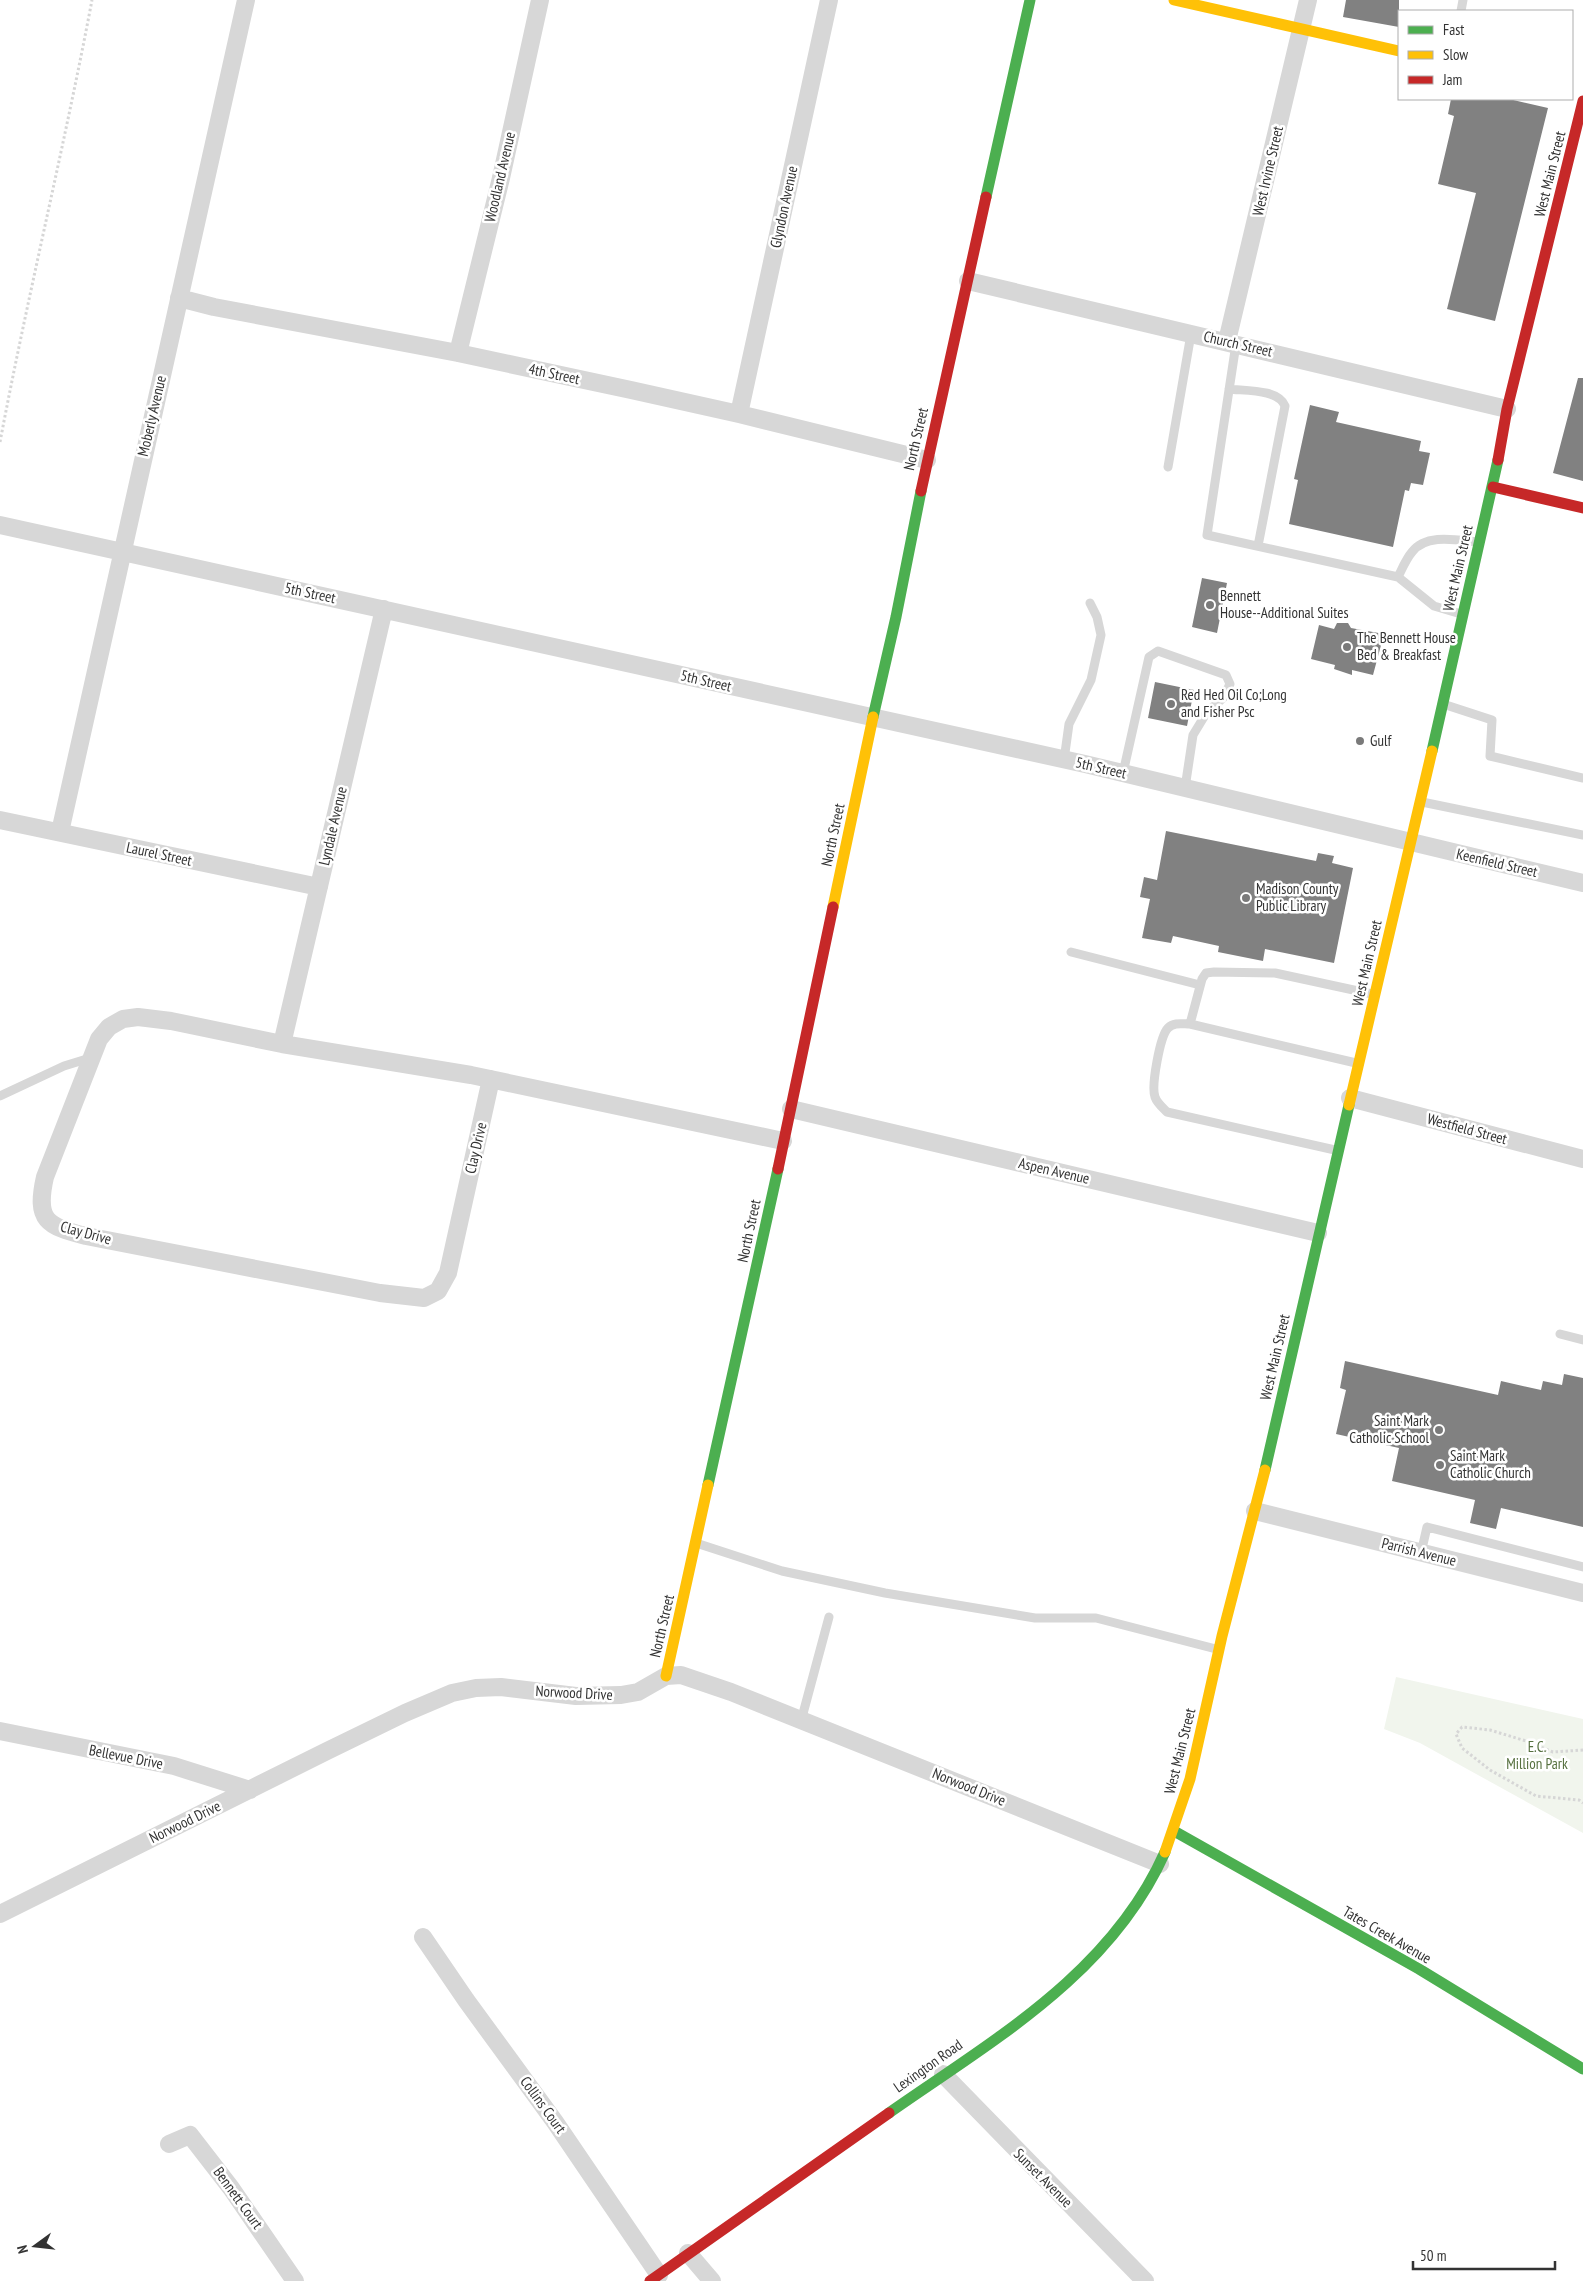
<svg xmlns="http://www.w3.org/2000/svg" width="1583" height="2281" viewBox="0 0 1583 2281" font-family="'PT Sans Narrow',sans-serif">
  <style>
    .green { fill: #f1f5ed }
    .building { fill: #818181 }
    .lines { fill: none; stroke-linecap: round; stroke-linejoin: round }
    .path { stroke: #d6d6d6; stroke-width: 3; stroke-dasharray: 2.5 2.5; stroke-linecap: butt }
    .lane { stroke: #d7d7d7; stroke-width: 9 }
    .street { stroke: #d7d7d7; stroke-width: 18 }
    .fast { stroke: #4caf50; stroke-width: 11 }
    .slow { stroke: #ffc107; stroke-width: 11 }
    .jam { stroke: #c62828; stroke-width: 11 }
    .poi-dot { fill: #7a7a7a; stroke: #fff; stroke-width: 2 }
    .labels { text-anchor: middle; stroke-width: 5; stroke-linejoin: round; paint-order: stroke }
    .street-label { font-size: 15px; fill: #333; stroke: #fff }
    .poi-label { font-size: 15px; fill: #333; stroke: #fff; text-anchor: start }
    .park-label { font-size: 15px; fill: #56703f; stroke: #fff }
  </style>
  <rect width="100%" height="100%" fill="#fff"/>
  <path class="green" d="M 1396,1677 L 1583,1719 L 1583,1833 L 1420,1743 L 1384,1729 Z"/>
  <path class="building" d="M 1346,0 L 1399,0 L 1399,27 L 1343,17 Z
    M 1451,99 L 1509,99 L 1548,108 L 1495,321 L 1447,309 L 1476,193 L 1438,184 L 1454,116 L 1448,114 Z
    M 1578,378 L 1583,378 L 1583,481 L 1553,473 Z
    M 1310,405 L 1339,412 L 1336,422 L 1421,441 L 1419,451 L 1430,453 L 1423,485 L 1411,483 L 1409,491 L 1405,490 L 1393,547 L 1289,524 L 1298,480 L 1294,479 Z
    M 1202,578 L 1227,583 L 1217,633 L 1192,627 Z
    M 1337,623 L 1348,623 L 1351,628 L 1384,634 L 1373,675 L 1352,670 L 1352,675 L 1334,669 L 1335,665 L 1311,659 L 1319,625 L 1334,629 Z
    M 1155,682 L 1194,690 L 1187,726 L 1148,718 Z
    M 1166,831 L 1316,861 L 1318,853 L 1334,856 L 1332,863 L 1353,868 L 1334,963 L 1265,949 L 1263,961 L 1218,952 L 1219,946 L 1173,936 L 1171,943 L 1142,938 L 1150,899 L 1140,897 L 1144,877 L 1157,880 Z
    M 1345,1361 L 1498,1395 L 1501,1381 L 1541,1390 L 1543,1381 L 1562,1385 L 1564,1374 L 1583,1378 L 1583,1527 L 1501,1508 L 1496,1529 L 1470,1523 L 1475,1500 L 1392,1481 L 1399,1448 L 1336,1434 L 1346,1390 L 1340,1388 Z"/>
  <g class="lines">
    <path class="path" d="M 0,442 C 28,294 64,148 92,0
      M 1583,1750 L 1553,1752 L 1526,1741 L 1490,1730 L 1462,1727 L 1456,1734 L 1462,1748 L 1490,1770 L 1536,1796 L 1579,1800 L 1583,1803"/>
    <path class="lane" d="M 1461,11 L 1463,0
      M 1236,344 L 1207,535 L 1398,577 L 1434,606 L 1461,614
      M 1229,389 C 1246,391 1278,389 1285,406 L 1258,546
      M 1168,467 L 1191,334
      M 1398,577 C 1402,569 1406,559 1412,552 C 1426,533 1457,540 1477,542
      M 1446,705 L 1492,720 L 1490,756 L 1583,778
      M 1064,760 L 1069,724 L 1091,680 L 1101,635 L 1097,617 L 1090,603
      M 1123,773 L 1149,657 L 1158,651 L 1226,675 L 1230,684 L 1223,698 L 1207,712 L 1193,735 L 1185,788
      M 1422,802 L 1583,835
      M 1071,952 L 1200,985
      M 1190,1024 L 1202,979 L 1206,973 L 1214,972 L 1275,973 L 1372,994
      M 0,1096 L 64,1066 L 90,1058
      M 1335,1150 L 1167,1112 C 1162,1107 1157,1103 1155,1097 C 1151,1086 1160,1036 1168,1028 C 1174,1022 1182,1024 1190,1024 L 1356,1063
      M 1560,1334 L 1583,1340
      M 696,1543 L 782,1571 L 885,1593 L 1035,1618 L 1096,1618 L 1216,1649
      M 1421,1553 L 1427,1527 L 1583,1567
      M 801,1721 L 829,1617"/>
    <path class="street" d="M 968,281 L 1507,409
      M 179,298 L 214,307 L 458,353 L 631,390 L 739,414 L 927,460
      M 1227,341 L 1308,0
      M 458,353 L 501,178 L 540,0
      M 739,414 L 829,0
      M 0,525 L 1085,764 L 1583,883
      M 0,820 L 319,887
      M 60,832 L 246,0
      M 282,1044 L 384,609
      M 491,1079 L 448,1273 L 438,1291 L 424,1298 L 380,1293 L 86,1236 C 47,1226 35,1221 45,1177 L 99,1039 L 109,1027 L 123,1019 L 138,1017 L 171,1021 L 282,1044 L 471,1075 L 783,1141
      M 1350,1098 L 1583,1159
      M 791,1109 L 1318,1233
      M 1255,1511 L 1583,1593
      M 0,1731 L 174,1766 L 250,1790
      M 0,1914 L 327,1751 L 405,1713 L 452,1693 L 476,1688 L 501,1687 L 576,1696 L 621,1695 L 638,1692 L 666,1676 L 681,1675 L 731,1692 L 1160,1864
      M 423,1937 L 466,2000 L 555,2122 L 659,2275
      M 943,2074 L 1145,2281
      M 169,2144 L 190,2135 L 231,2188 L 295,2281
      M 688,2253 L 712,2281"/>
    <path class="fast" d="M 986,197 L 1030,0
      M 873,717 L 896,617 L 921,491
      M 1432,751 L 1498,460
      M 1265,1470 L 1349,1105
      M 708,1485 L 778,1169
      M 1174,1831 L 1419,1969 L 1583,2069
      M 889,2113 C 993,2040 1111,1974 1165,1852"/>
    <path class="slow" d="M 1174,0 L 1399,51
      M 833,907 L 873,717
      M 1349,1105 L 1432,751
      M 666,1676 L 708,1485
      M 1165,1852 L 1190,1779 L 1222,1636 L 1265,1470"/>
    <path class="jam" d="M 1498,460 L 1507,409 L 1583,101
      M 1493,487 L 1583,508
      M 921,491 L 986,197
      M 778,1169 L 833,907
      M 650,2281 L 889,2113"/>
  </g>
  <g class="poi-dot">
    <circle cx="1210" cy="605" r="5"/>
    <circle cx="1347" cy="647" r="5"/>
    <circle cx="1171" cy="704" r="5"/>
    <circle cx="1360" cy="741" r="5"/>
    <circle cx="1246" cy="898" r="5"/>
    <circle cx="1439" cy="1430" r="5"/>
    <circle cx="1440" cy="1465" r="5"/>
  </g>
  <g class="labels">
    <g class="street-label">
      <text transform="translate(1268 171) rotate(-77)" y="5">West Irvine Street</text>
      <text transform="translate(1550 174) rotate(-76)" y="5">West Main Street</text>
      <text transform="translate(500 177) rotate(-77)" y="5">Woodland Avenue</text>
      <text transform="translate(784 207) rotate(-78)" y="5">Glyndon Avenue</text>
      <text transform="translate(1238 344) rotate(13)" y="5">Church Street</text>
      <text transform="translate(554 374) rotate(12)" y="5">4th Street</text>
      <text transform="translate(152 416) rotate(-77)" y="5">Moberly Avenue</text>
      <text transform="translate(916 439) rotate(-77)" y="5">North Street</text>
      <text transform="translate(1458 568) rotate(-77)" y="5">West Main Street</text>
      <text transform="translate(310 593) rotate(12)" y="5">5th Street</text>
      <text transform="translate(706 681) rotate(13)" y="5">5th Street</text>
      <text transform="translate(1101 768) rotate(13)" y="5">5th Street</text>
      <text transform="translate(333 826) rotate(-77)" y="5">Lyndale Avenue</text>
      <text transform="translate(833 835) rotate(-78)" y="5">North Street</text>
      <text transform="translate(159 854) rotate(12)" y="5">Laurel Street</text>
      <text transform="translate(1497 863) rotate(13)" y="5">Keenfield Street</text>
      <text transform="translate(1367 963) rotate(-77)" y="5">West Main Street</text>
      <text transform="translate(1467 1129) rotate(15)" y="5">Westfield Street</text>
      <text transform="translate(476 1148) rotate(-77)" y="5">Clay Drive</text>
      <text transform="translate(1054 1171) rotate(13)" y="5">Aspen Avenue</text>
      <text transform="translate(749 1231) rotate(-78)" y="5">North Street</text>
      <text transform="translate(86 1233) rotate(15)" y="5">Clay Drive</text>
      <text transform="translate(1275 1357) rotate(-77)" y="5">West Main Street</text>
      <text transform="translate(1419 1552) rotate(14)" y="5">Parrish Avenue</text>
      <text transform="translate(662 1626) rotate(-77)" y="5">North Street</text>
      <text transform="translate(574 1693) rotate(3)" y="5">Norwood Drive</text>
      <text transform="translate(1180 1751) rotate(-76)" y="5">West Main Street</text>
      <text transform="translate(126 1757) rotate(11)" y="5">Bellevue Drive</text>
      <text transform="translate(969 1787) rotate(22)" y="5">Norwood Drive</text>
      <text transform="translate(185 1822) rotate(-26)" y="5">Norwood Drive</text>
      <text transform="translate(1387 1935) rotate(30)" y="5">Tates Creek Avenue</text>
      <text transform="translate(928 2066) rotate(-35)" y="5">Lexington Road</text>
      <text transform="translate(543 2105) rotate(54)" y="5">Collins Court</text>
      <text transform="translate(1043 2178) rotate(45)" y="5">Sunset Avenue</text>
      <text transform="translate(238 2198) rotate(54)" y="5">Bennett Court</text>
    </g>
    <g class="poi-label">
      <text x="1220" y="601">Bennett<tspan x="1220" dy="17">House--Additional Suites</tspan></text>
      <text x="1357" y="643">The Bennett House<tspan x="1357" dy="17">Bed &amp; Breakfast</tspan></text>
      <text x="1181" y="700">Red Hed Oil Co;Long<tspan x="1181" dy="17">and Fisher Psc</tspan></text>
      <text x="1370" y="746">Gulf</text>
      <text x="1256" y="894">Madison County<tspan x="1256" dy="17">Public Library</tspan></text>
      <text x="1429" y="1426" text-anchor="end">Saint Mark<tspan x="1429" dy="17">Catholic School</tspan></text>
      <text x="1450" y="1461">Saint Mark<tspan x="1450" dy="17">Catholic Church</tspan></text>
    </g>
    <g class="park-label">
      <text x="1537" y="1752">E.C.<tspan x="1537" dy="17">Million Park</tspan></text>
    </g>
  </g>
  <rect x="1398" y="10" width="175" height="90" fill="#ffffff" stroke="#adadad"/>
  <rect x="1408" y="26" width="25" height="8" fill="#4caf50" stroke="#adadad"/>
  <text x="1443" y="35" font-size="15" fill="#333333">Fast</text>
  <rect x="1408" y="51" width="25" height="8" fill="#ffc107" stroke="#adadad"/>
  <text x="1443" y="60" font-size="15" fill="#333333">Slow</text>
  <rect x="1408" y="76" width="25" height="8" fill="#c62828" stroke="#adadad"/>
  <text x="1443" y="85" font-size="15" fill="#333333">Jam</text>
  <g transform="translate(35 2246) rotate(255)" stroke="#ffffff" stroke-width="4" paint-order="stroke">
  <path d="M0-4L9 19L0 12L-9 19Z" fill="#333333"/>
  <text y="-8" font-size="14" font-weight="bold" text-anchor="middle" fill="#333333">N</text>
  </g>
  <path d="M1413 2261v8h142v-8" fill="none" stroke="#333333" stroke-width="2.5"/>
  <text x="1420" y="2261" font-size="15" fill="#333333" stroke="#ffffff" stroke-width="4" paint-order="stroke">50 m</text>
</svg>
